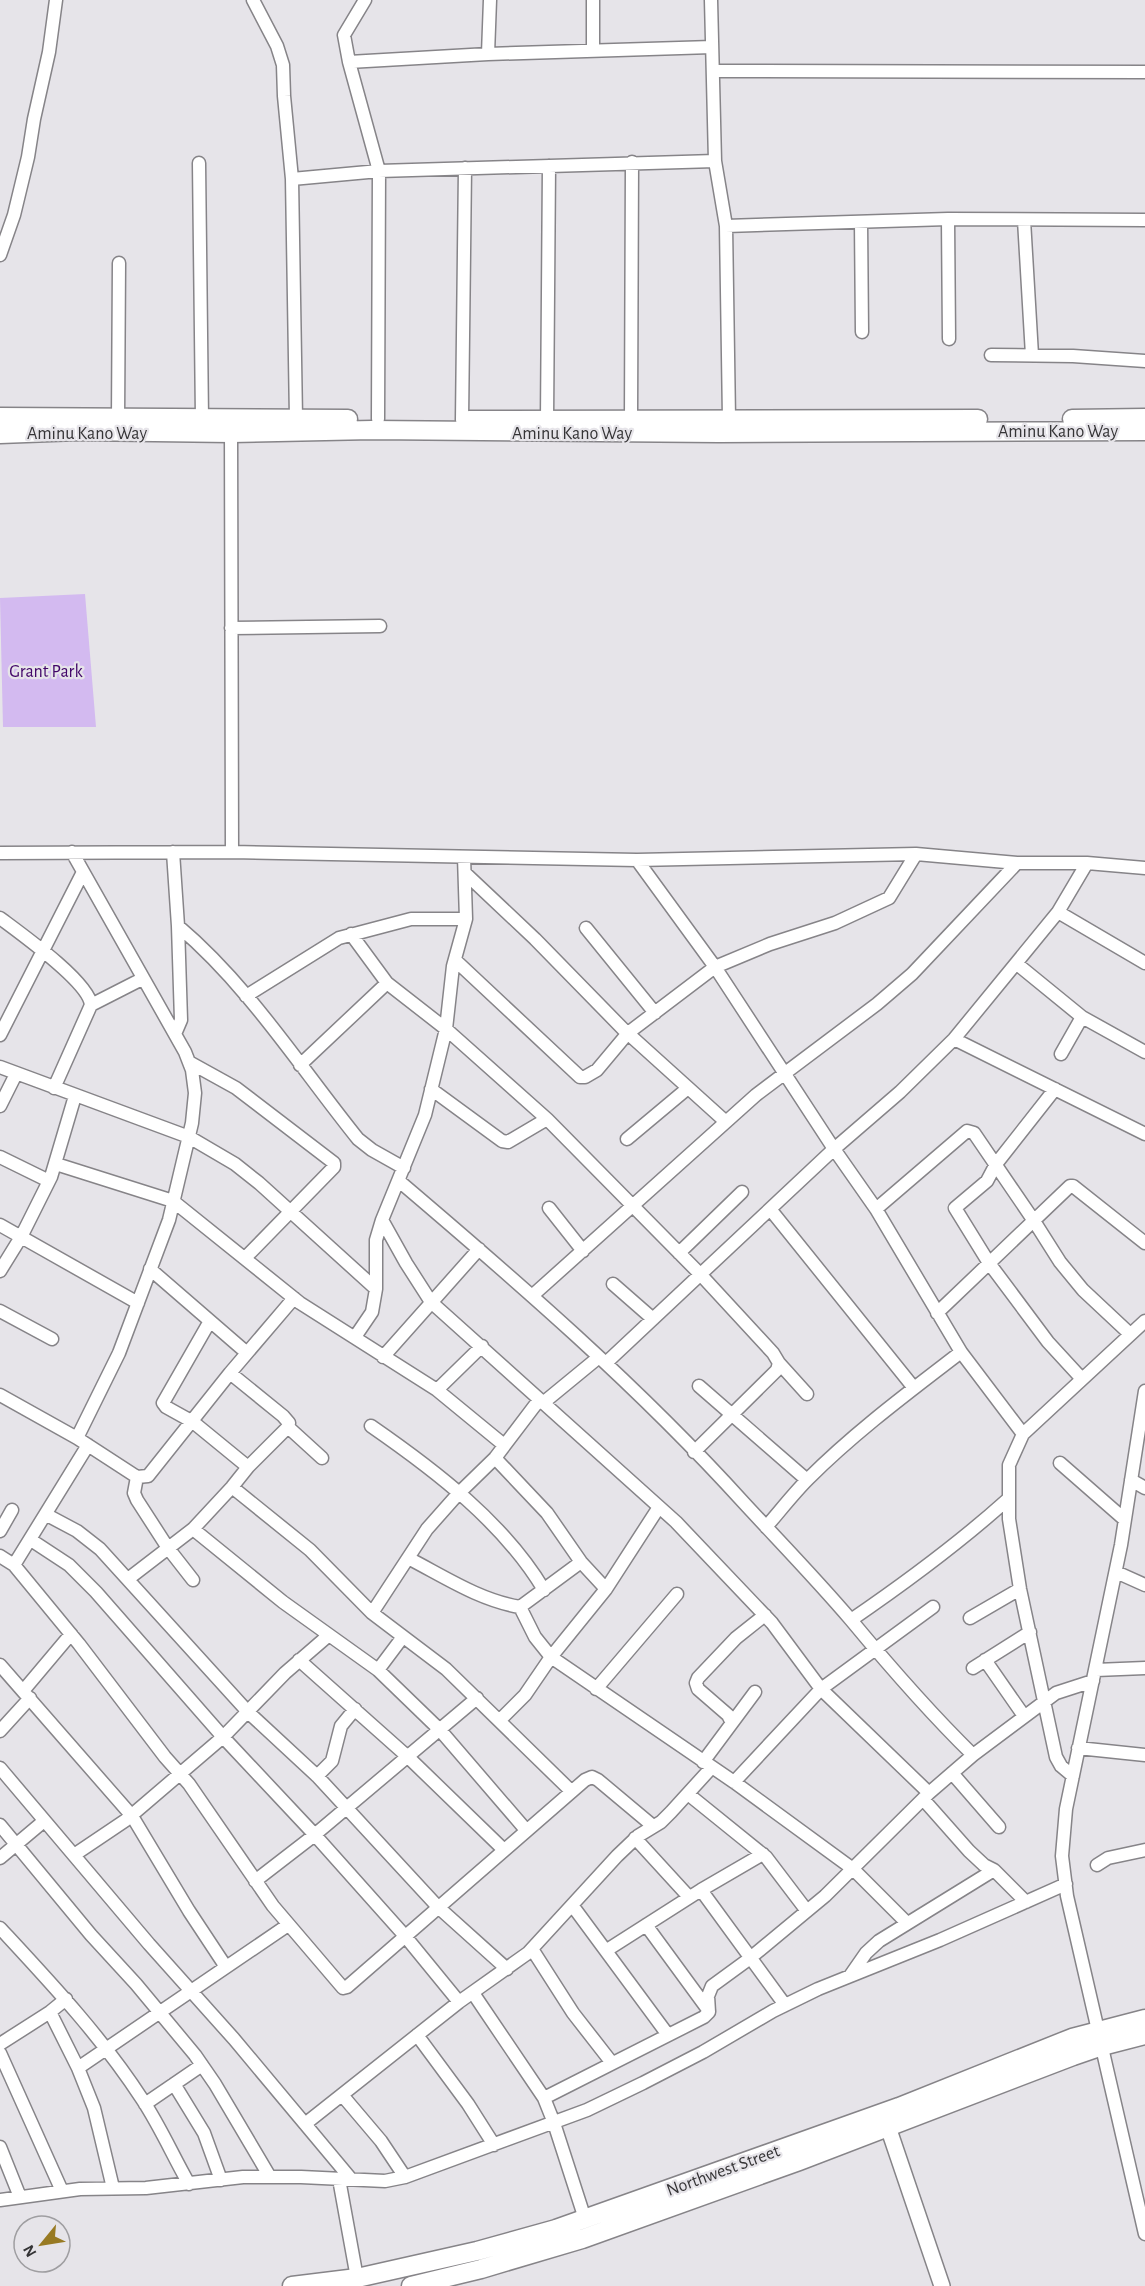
<svg xmlns="http://www.w3.org/2000/svg" width="1145" height="2286" viewBox="0 0 1145 2286" font-family="'Alegreya Sans',sans-serif">
  <style>
    .green { fill: #d3baf0 }
    .lines { fill: none; stroke-linecap: round; stroke-linejoin: round }
    .minor-casing { stroke: #868488; stroke-width: 15 }
    .tertiary-casing { stroke: #868488; stroke-width: 18 }
    .secondary-casing { stroke: #868488; stroke-width: 21 }
    .minor { stroke: #fff; stroke-width: 12 }
    .tertiary { stroke: #fff; stroke-width: 15 }
    .secondary { stroke: #fff; stroke-width: 18 }
    .labels { text-anchor: middle; stroke-width: 4.5; stroke-linejoin: round; paint-order: stroke }
    .street-label { font-size: 18px; fill: #353436; stroke: #e6e4e9 }
    .park-label { font-size: 18px; fill: #420669; stroke: #e6e4e9 }
  </style>
  <rect width="100%" height="100%" fill="#e6e4e9"/>
  <path class="green" d="M 85,594 L 96,727 L 3,727 L 0,598 Z"/>
  <g class="lines">
    <defs>
      <path id="minor" d="M 253,0 L 277,46 L 283,65 L 284,96 L 292,179 L 296,418
        M 365,0 L 344,35 L 349,62 L 379,171 L 378,419
        M 711,0 L 715,161 L 726,226 L 729,419
        M 593,51 L 593,0
        M 488,54 L 490,0
        M 349,62 L 488,54 L 712,47
        M 714,71 L 1145,72
        M 199,163 L 202,419
        M 292,179 L 379,171 L 715,161
        M 948,219 L 949,339
        M 1024,220 L 1032,355
        M 861,222 L 862,332
        M 726,226 L 948,219 L 1145,220
        M 0,255 L 14,215 L 28,157 L 34,119 L 49,52 L 56,0
        M 991,355 L 1073,356 L 1145,361
        M 118,419 L 119,263
        M 631,419 L 632,162
        M 462,420 L 465,168
        M 547,420 L 549,166
        M 231,426 L 232,852
        M 231,628 L 380,626
        M 72,852 L 185,1052 L 192,1070 L 195,1093 L 192,1123 L 169,1220 L 119,1353 L 77,1438
        M 173,852 L 178,926 L 181,1020 L 175,1034
        M 0,853 L 232,852 L 637,860 L 916,854 L 1017,863 L 1087,863 L 1145,868
        M 637,860 L 715,967 L 834,1149 L 876,1209 L 961,1352 L 1023,1434
        M 465,873 L 535,939 L 623,1029 L 726,1122
        M 1058,912 L 1145,963
        M 0,918 C 20,933 89,982 91,1005 L 54,1088
        M 178,926 C 249,986 300,1067 358,1139 L 372,1150 L 404,1168
        M 586,928 L 655,1013
        M 351,934 L 387,983 L 446,1029 L 547,1119 L 701,1275 L 773,1353 L 779,1363 L 777,1370 L 694,1452
        M 455,960 L 580,1077 L 585,1077 L 597,1070 L 628,1033 L 715,967 L 770,944 L 835,923 L 889,898 L 916,854
        M 1017,964 L 1082,1017 L 1145,1052
        M 246,996 L 339,938 L 411,919 L 466,919
        M 91,1005 L 142,979
        M 0,1035 L 83,872
        M 954,1039 L 1145,1134
        M 1061,1054 L 1082,1017
        M 189,1062 L 236,1088 L 334,1163 L 334,1167 L 245,1258
        M 300,1065 L 387,983
        M 0,1067 L 189,1137 L 235,1164 L 259,1183 L 376,1289
        M 431,1089 L 502,1141 L 508,1142 L 547,1119
        M 1055,1089 L 996,1164 L 987,1181 L 955,1208 L 989,1263 L 1048,1342 L 1082,1379
        M 0,1106 L 16,1074
        M 627,1139 L 688,1088
        M 0,1157 L 49,1181
        M 56,1164 L 173,1201 L 300,1303 L 437,1390 L 482,1346
        M 399,1181 C 519,1283 638,1386 744,1503 C 780,1542 817,1580 851,1620 C 890,1667 929,1712 973,1755
        M 549,1208 L 583,1251
        M 770,1209 L 914,1388
        M 876,1209 L 967,1131 L 974,1133 L 1034,1221 L 1060,1262 L 1083,1290 L 1130,1334
        M 382,1220 L 406,1263 L 431,1302 L 676,1522 L 772,1623 L 821,1689 L 929,1793
        M 0,1225 L 138,1303
        M 679,1253 L 742,1192
        M 150,1269 L 247,1353
        M 0,1271 L 21,1237 L 51,1177 L 75,1096
        M 613,1284 L 653,1319
        M 533,1295 L 756,1095 L 877,1004 L 912,974 L 1017,863
        M 0,1311 L 52,1339
        M 937,1313 L 1070,1186 L 1073,1186 L 1145,1243
        M 210,1321 L 163,1403 L 166,1407 L 193,1422 L 248,1467
        M 355,1337 L 372,1312 L 376,1289 L 376,1240 L 382,1220 L 425,1115 L 446,1029 L 453,966 L 466,919 L 464,857
        M 383,1357 L 479,1249
        M 607,1362 L 834,1149 L 900,1092 L 954,1039 L 1058,912 L 1087,863
        M 779,1363 L 807,1394
        M 699,1386 L 807,1480
        M 437,1390 L 504,1445
        M 1145,1391 L 1121,1545 L 1066,1809 L 1062,1856 L 1067,1896 L 1145,2234
        M 0,1395 L 77,1438 L 137,1477 L 148,1476 L 230,1373 L 294,1298
        M 543,1403 L 599,1357
        M 371,1426 C 436,1471 504,1523 544,1590
        M 288,1427 L 322,1458
        M 495,1458 L 547,1513 L 581,1562 L 606,1589
        M 1060,1463 L 1124,1519
        M 137,1477 L 134,1493 L 137,1500 L 168,1548 L 193,1580
        M 1131,1480 L 1145,1488
        M 232,1487 L 310,1550 L 372,1613 L 446,1669 L 570,1790
        M 659,1507 L 606,1589 L 551,1657 L 734,1782 L 853,1869 L 907,1923
        M 47,1515 L 77,1531 L 100,1549 L 248,1712 L 317,1776 L 438,1907 L 507,1969
        M 766,1527 C 780,1511 793,1494 808,1479 C 855,1432 909,1392 961,1352
        M 193,1529 L 283,1602 L 378,1670 L 440,1730 L 526,1830
        M 0,1531 L 12,1510
        M 31,1540 L 69,1565 L 96,1592 L 223,1737 L 314,1834 L 405,1936 L 459,2002
        M 0,1556 L 14,1565 L 79,1644 L 165,1757 L 189,1784 L 273,1906 L 343,1988 L 347,1987 L 585,1780 L 592,1777 L 598,1780 L 653,1826
        M 408,1558 C 445,1577 479,1600 520,1607 L 581,1562
        M 14,1565 L 88,1445
        M 1116,1572 L 1145,1585
        M 128,1579 L 193,1529 L 232,1487 L 248,1467 L 288,1427 L 289,1423 L 283,1416 L 230,1373
        M 372,1613 L 427,1529 L 458,1494 L 495,1458 L 539,1400
        M 970,1618 L 1020,1589
        M 851,1620 C 905,1583 958,1544 1007,1500
        M 299,1660 L 408,1757 L 504,1850
        M 985,1660 L 1024,1716
        M 0,1665 L 132,1816 L 189,1911 L 226,1967
        M 973,1668 L 1030,1632
        M 378,1670 L 402,1638
        M 1096,1670 L 1145,1668
        M 596,1689 L 677,1594
        M 23,1691 L 71,1634
        M 500,1720 L 525,1695 L 551,1657 L 535,1637 L 520,1607
        M 732,1723 L 755,1692
        M 0,1731 L 30,1698
        M 1078,1748 L 1145,1755
        M 703,1762 L 732,1723 L 728,1715 L 698,1689 L 696,1683 L 698,1678 L 736,1638 L 765,1615
        M 0,1768 L 149,1944 L 234,2039 L 351,2179
        M 952,1773 L 999,1827
        M 317,1776 L 332,1761 L 341,1726 L 355,1709
        M 1073,1776 L 1061,1766 L 1056,1757 L 1020,1589 L 1009,1519 L 1009,1465 L 1023,1434 L 1145,1321
        M 734,1782 L 821,1689 L 933,1607
        M 688,1794 L 766,1857 L 807,1911
        M 923,1799 L 969,1851 L 984,1865 L 994,1870 L 1026,1902
        M 0,1825 L 91,1935 L 136,1984 L 195,2055 L 215,2084 L 270,2177
        M 635,1838 L 689,1897
        M 74,1855 L 126,1820 L 223,1737 L 285,1673 L 329,1635
        M 0,1858 L 44,1821
        M 1097,1865 L 1108,1858 L 1145,1850
        M 255,1881 L 312,1837 L 477,1698
        M 701,1890 L 785,2005
        M 572,1905 L 668,2035
        M 646,1925 L 709,2011
        M 0,1928 C 50,1982 101,2036 142,2099 C 160,2126 173,2156 189,2184
        M 532,1949 L 573,2013 L 612,2063
        M 607,1950 L 701,1890 L 763,1854
        M 850,1976 L 866,1953 L 879,1941 L 994,1870
        M 473,1993 L 544,2098 L 554,2123 L 585,2219
        M 50,2012 L 78,2068 L 94,2108 L 113,2188
        M 417,2035 L 468,2104 L 494,2145
        M 0,2044 L 50,2012 L 66,1999
        M 0,2053 L 62,2191
        M 78,2068 L 288,1925
        M 174,2084 L 204,2133 L 221,2180
        M 342,2095 L 381,2141 L 405,2177
        M 544,2098 L 704,2017 L 709,2012 L 708,1996 L 712,1986 L 749,1959 L 825,1896 L 929,1793 L 973,1755 L 1056,1693 L 1093,1681
        M 145,2104 L 202,2065
        M 305,2124 L 459,2002 L 528,1953 L 617,1856 L 638,1836 L 661,1822 L 671,1812 L 712,1767
        M 0,2147 L 20,2197
        M 339,2179 L 357,2278
        M 0,2200 L 80,2189 L 146,2188 L 243,2177 L 301,2177 L 385,2181 L 405,2177 L 587,2110 L 643,2083 L 703,2052 L 773,2011 L 818,1989 L 940,1940 L 1066,1884"/>
      <path id="tertiary" d="M 888,2127 L 942,2286"/>
      <path id="secondary" d="M 0,417 L 348,419
        M 1072,419 L 1145,418
        M 469,420 L 978,419
        M 0,434 L 78,431 L 231,433 L 372,430 L 719,433 L 1145,431
        M 292,2286 L 357,2278 L 477,2251 L 556,2229 L 899,2107 L 1072,2038 L 1145,2019
        M 411,2286 L 481,2269 L 582,2239 L 799,2161 L 1073,2056 L 1102,2046 L 1145,2035"/>
    </defs>
    <use href="#minor" class="minor-casing"/>
    <use href="#tertiary" class="tertiary-casing"/>
    <use href="#secondary" class="secondary-casing"/>
    <use href="#minor" class="minor"/>
    <use href="#tertiary" class="tertiary"/>
    <use href="#secondary" class="secondary"/>
  </g>
  <g class="labels">
    <g class="street-label">
      <text x="1058" y="437">Aminu Kano Way</text>
      <text x="87" y="439">Aminu Kano Way</text>
      <text x="572" y="439">Aminu Kano Way</text>
      <text transform="translate(723 2170) rotate(-20)" y="6">Northwest Street</text>
    </g>
    <g class="park-label">
      <text x="46" y="677">Grant Park</text>
    </g>
  </g>
  <g transform="translate(42 2244) rotate(240)"><circle r="28" fill="#e6e4e9" stroke="#9f9ea1" stroke-width="1.5"/>
  <path d="M0-4.5L10 22L0 15L-10 22Z" fill="#987a23"/>
  <text y="-9" font-size="16" font-weight="bold" text-anchor="middle" fill="#353436">N</text>
  </g>
</svg>
